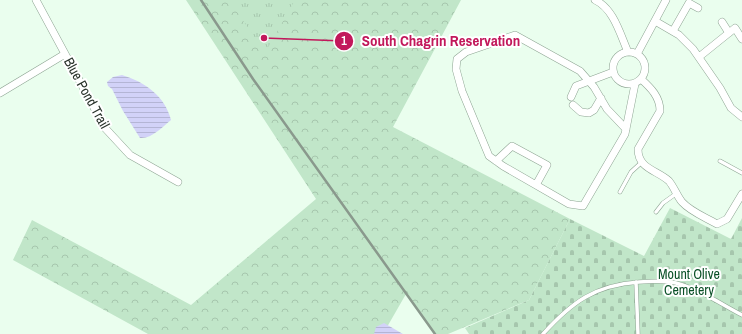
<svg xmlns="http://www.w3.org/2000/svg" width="742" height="334" viewBox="0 0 742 334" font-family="'Archivo Narrow',sans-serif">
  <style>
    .forest { fill: url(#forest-crowns) }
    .cemetery { fill: url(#cemetery-stones) }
    .park { fill: url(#park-tufts) }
    .water { fill: url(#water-rules) }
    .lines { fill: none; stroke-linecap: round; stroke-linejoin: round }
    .service-casing { stroke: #8da492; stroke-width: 4.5 }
    .minor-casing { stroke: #8da492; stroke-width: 8 }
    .service { stroke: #fff; stroke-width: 3.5 }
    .minor { stroke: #fff; stroke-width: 7 }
    .rail { stroke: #8a998d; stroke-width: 2.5 }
    .labels { text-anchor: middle; stroke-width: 4; stroke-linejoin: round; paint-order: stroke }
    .street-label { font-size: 14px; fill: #28322a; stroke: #fff }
    .park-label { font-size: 14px; fill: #0a5027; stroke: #fff }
    .leader { fill: none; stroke: #c2185b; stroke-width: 1.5 }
    .callout-dot { fill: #c2185b; stroke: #fff; stroke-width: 1.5 }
    .mark-label { font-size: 12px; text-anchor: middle; font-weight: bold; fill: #fff }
    .callout-label { font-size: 15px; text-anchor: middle; font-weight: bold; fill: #c2185b; stroke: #fff; stroke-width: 4; stroke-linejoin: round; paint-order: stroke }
  </style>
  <defs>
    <pattern id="forest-crowns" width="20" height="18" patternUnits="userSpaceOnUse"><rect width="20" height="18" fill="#c1e6c9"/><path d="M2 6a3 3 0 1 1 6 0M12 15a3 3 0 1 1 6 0" fill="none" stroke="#a6c6ad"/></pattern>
    <pattern id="cemetery-stones" width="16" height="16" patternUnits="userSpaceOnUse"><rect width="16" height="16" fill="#c1e6c9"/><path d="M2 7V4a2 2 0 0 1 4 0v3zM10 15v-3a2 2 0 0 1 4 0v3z" fill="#a6c6ad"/></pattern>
    <pattern id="park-tufts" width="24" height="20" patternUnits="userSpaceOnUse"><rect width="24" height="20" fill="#c1e6c9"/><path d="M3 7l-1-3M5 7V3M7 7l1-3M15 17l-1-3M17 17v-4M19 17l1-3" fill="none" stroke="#a6c6ad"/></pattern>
    <pattern id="water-rules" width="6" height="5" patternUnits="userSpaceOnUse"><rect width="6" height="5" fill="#d2d2f8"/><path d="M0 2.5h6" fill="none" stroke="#b4b5d5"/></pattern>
  </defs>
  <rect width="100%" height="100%" fill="#eafeee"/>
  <path class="forest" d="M 186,0 L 461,0 L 393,127 L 570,219 L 529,300 L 448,334 L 435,334 L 406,294 L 383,334 L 148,334 L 13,260 L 32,220 L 191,305 L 316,199 Z"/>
  <path class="cemetery" d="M 670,208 L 731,239 L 742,218 L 742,334 L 469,334 L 465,328 L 529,300 L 570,219 L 644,256 Z"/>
  <path class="park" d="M 229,0 L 295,0 L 265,53 Z"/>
  <path class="water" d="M 122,75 C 145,82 165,96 171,120 C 162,127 152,139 140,138 L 123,111 L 112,89 L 108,86 L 107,82 L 113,77 Z
    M 384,323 L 403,334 L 374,334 L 376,327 Z"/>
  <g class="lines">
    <defs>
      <path id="service" d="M 720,161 L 742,173
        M 620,192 L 631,172 L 642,162
        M 656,212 L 663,203 L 677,193
        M 636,282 L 638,334
        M 543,334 C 572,302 595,285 639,282 C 651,281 663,280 676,283 C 699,289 721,304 742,315"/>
      <path id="minor" d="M 36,0 L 105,128 L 130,155 L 178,182
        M 595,0 C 614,9 620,34 628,52
        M 655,21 L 679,35 L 693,49 L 720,88 L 731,108 L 742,117
        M 722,22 L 729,33
        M 673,31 L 689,3 L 698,8
        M613 68a16 16 0 1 1 32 0a16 16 0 1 1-32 0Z
        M 637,54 L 666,0
        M 699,57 L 735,28 L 742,39
        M 641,79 C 651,88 660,97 660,111 L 638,149 C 638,169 657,170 669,181 C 674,187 677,196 682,202 C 691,212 705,217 717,224 L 727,219 L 742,194
        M 0,93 L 65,54
        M 571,97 L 576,86 L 613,72
        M 573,105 L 581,112 L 589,113 L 594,110 L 601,98
        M 626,129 L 607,109 L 594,87 L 580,71 L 515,35 L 466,52 L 457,59 L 456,69 L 462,91 L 489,156 L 503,166 L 569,204 L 583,206 L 625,134 L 635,84
        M 496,161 L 512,146 L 547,165 L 536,185"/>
    </defs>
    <use href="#service" class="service-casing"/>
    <use href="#minor" class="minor-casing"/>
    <use href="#service" class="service"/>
    <use href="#minor" class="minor"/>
    <path class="rail" d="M 201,0 L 253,79 L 435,334"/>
  </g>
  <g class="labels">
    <g class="street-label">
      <text transform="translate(87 93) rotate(61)" y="5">Blue Pond Trail</text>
    </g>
    <g class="park-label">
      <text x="689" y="279">Mount Olive<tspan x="689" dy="16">Cemetery</tspan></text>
    </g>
  </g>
  <path class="leader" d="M264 38L344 41"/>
  <g class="callout-dot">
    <circle cx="264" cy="38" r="4"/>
    <circle cx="344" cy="41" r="10"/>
  </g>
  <g class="mark-label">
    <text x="344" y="45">1</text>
  </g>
  <g class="callout-label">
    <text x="441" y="46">South Chagrin Reservation</text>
  </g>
</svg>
